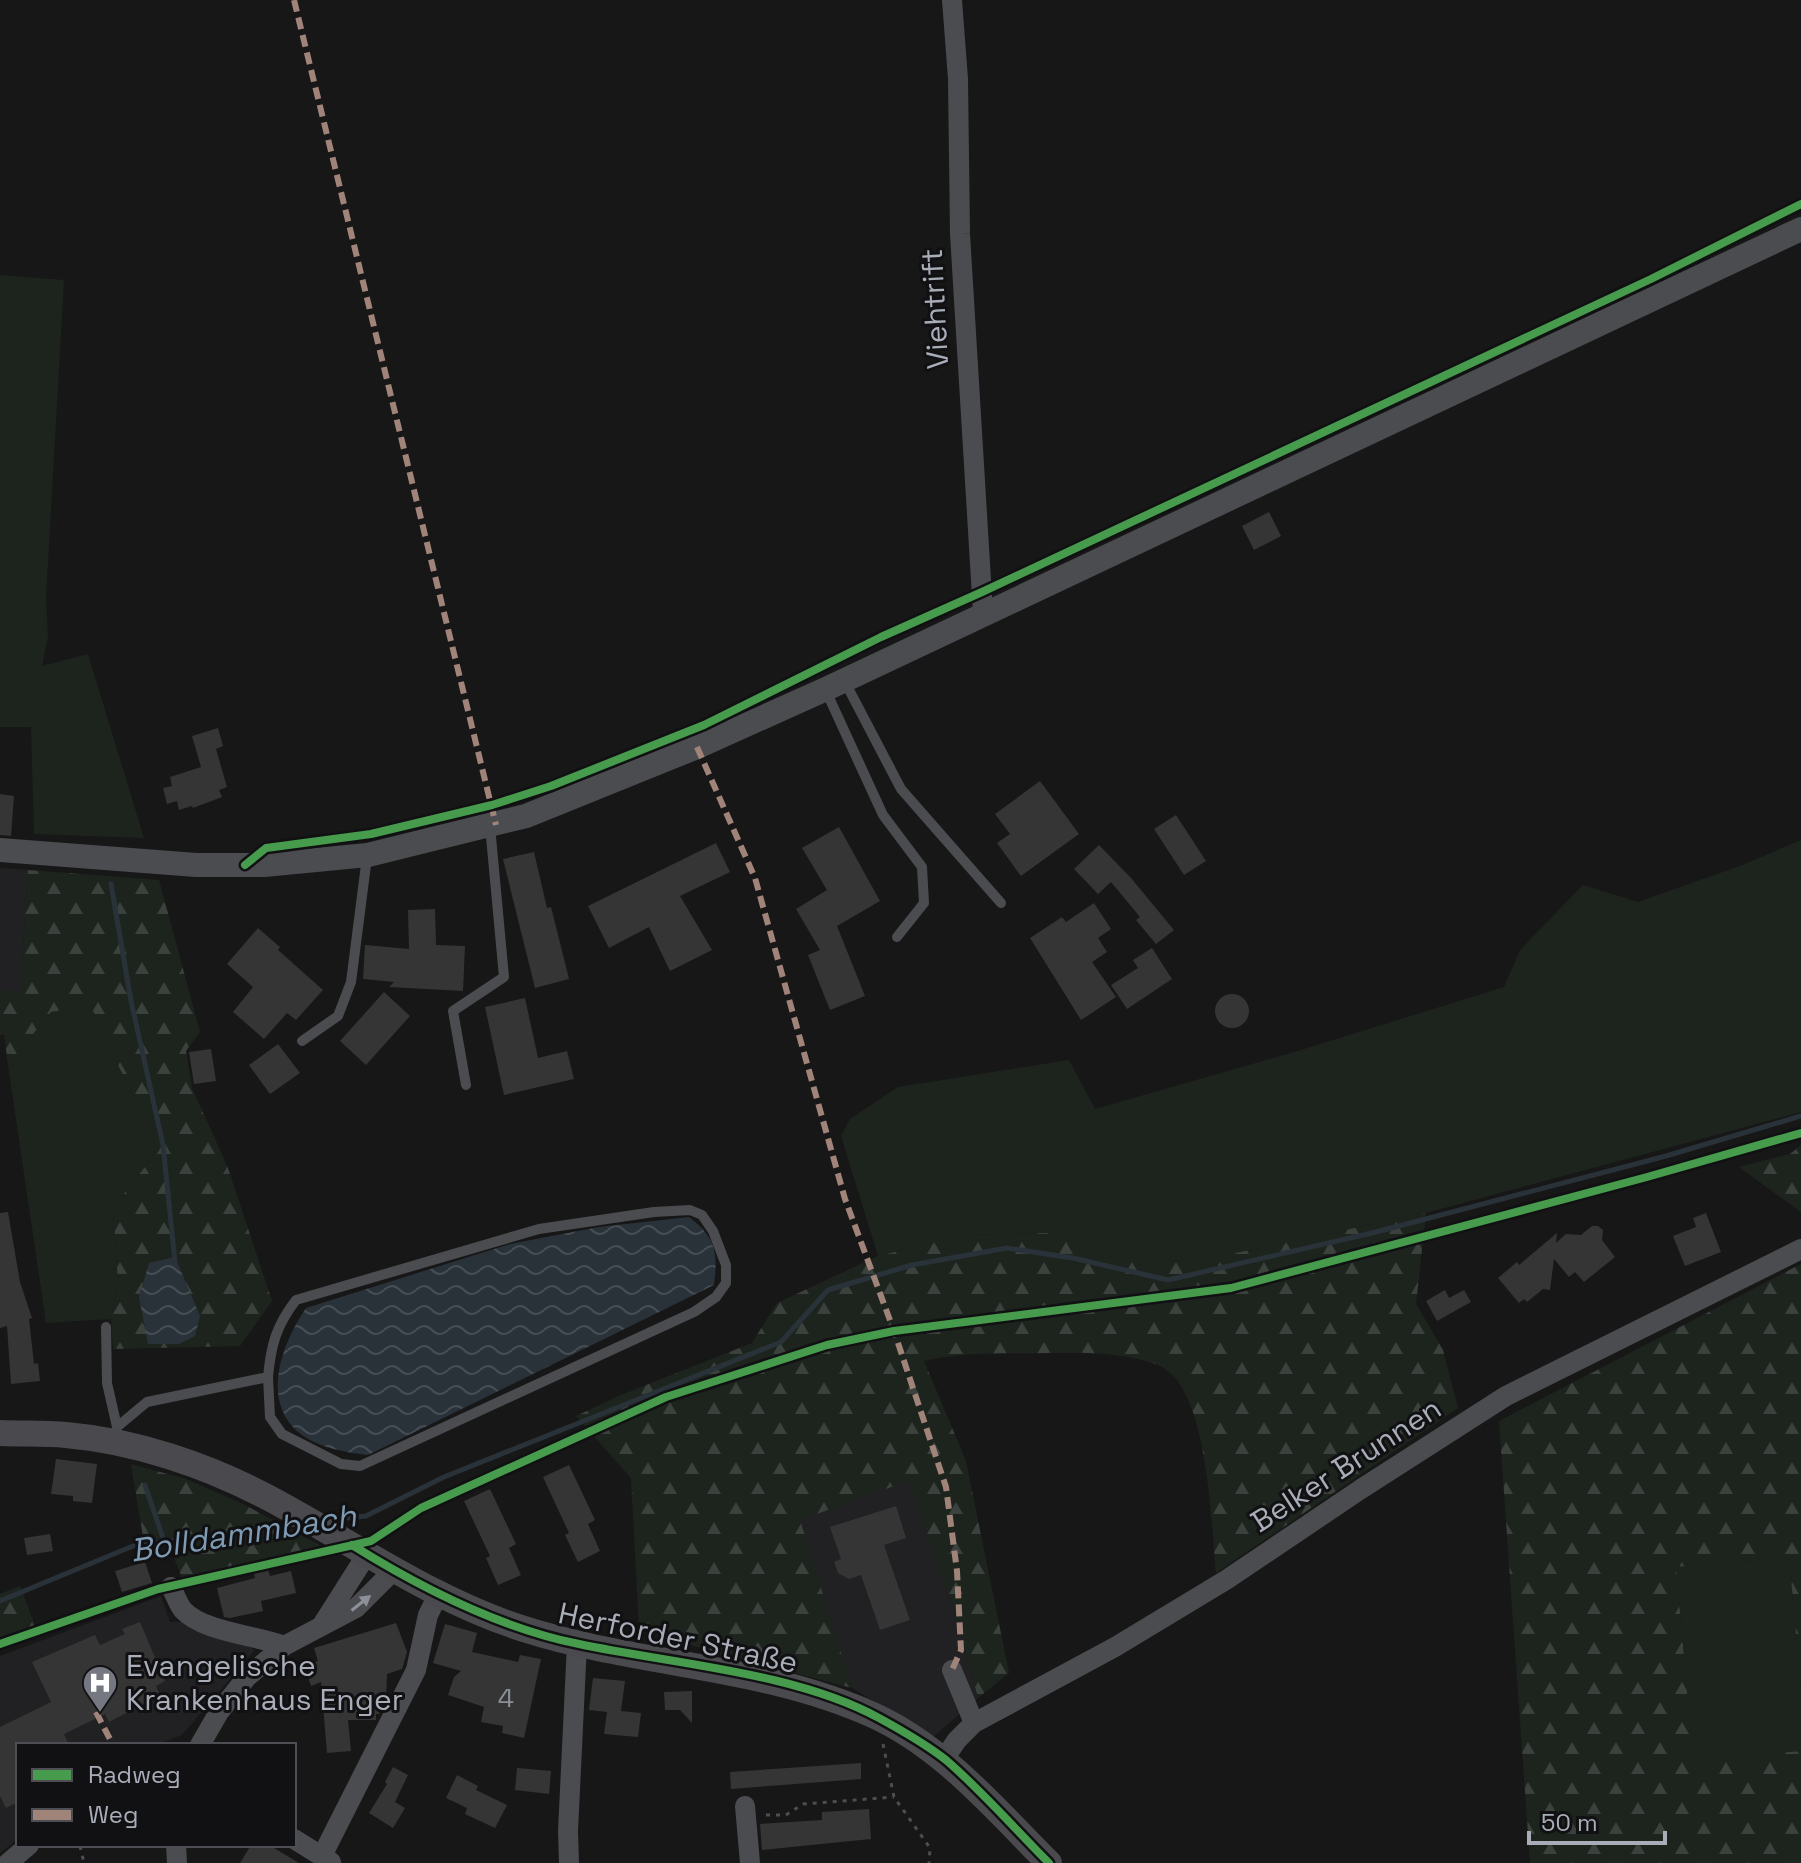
<svg xmlns="http://www.w3.org/2000/svg" width="1801" height="1863" viewBox="0 0 1801 1863" font-family="'Space Grotesk',sans-serif">
  <style>
    .built { fill: #212123 }
    .grass { fill: #1d241e }
    .forest { fill: url(#forest-firs) }
    .water { fill: url(#water-waves) }
    .lines { fill: none; stroke-linecap: round; stroke-linejoin: round }
    .stream { stroke: #2a3239; stroke-width: 5 }
    .building { fill: #353536 }
    .path { stroke: #4d4e52; stroke-width: 3; stroke-dasharray: 4 6; stroke-linecap: butt }
    .service { stroke: #4b4c50; stroke-width: 10 }
    .minor { stroke: #4b4c50; stroke-width: 20 }
    .tertiary { stroke: #4b4c50; stroke-width: 24 }
    .secondary { stroke: #4a4a4e; stroke-width: 26 }
    .quiet { stroke: #a18479; stroke-width: 6; stroke-dasharray: 12 6; stroke-linecap: butt }
    .cycleway-casing { stroke: #111113; stroke-width: 13 }
    .cycleway { stroke: #469c4c; stroke-width: 8 }
    .oneway { fill: #8c9099 }
    .labels { text-anchor: middle; stroke-width: 6; stroke-linejoin: round; paint-order: stroke }
    .number-label { font-size: 26px; fill: #8b8f98 }
    .street-label { font-size: 30px; fill: #a8adb8; stroke: #111113 }
    .poi-label { font-size: 30px; fill: #a8adb8; stroke: #111113; text-anchor: start }
    .water-label { font-size: 32px; font-style: italic; fill: #7f9bb3; stroke: #111113 }
  </style>
  <defs>
    <pattern id="forest-firs" width="22" height="20" patternUnits="userSpaceOnUse" patternTransform="scale(2)"><rect width="22" height="20" fill="#1d241e"/><path d="M5 1l3.5 6h-7zM16 11l3.5 6h-7z" fill="#3b413d"/></pattern>
    <pattern id="water-waves" width="16" height="10" patternUnits="userSpaceOnUse" patternTransform="scale(2)"><rect width="16" height="10" fill="#2a3239"/><path d="M0 5q4-4 8 0t8 0" fill="none" stroke="#464d54"/></pattern>
  </defs>
  <rect width="100%" height="100%" fill="#171717"/>
  <path class="built" d="M 0,868 L 28,870 L 20,992 L 0,990 Z
    M 908,1480 L 957,1620 L 978,1698 L 933,1737 L 852,1688 L 799,1519 Z
    M 161,1596 L 170,1622 L 190,1622 L 250,1645 L 254,1651 L 182,1735 L 156,1745 L 18,1745 L 18,1839 L 0,1853 L 0,1656 Z"/>
  <path class="grass" d="M 0,275 L 64,280 L 46,598 L 48,637 L 42,666 L 88,654 L 144,838 L 34,834 L 31,727 L 0,727 Z
    M 1801,840 L 1801,1112 L 1426,1213 L 1188,1263 L 1127,1263 L 1047,1233 L 967,1235 L 878,1256 L 841,1136 L 850,1119 L 898,1087 L 1069,1060 L 1095,1109 L 1301,1050 L 1504,987 L 1520,950 L 1583,885 L 1638,902 L 1745,864 Z
    M 91,1006 L 111,1052 L 149,1124 L 155,1154 L 113,1208 L 118,1283 L 111,1319 L 46,1323 L 8,1065 L 51,1012 Z
    M 1789,1557 L 1801,1689 L 1801,1751 L 1693,1761 L 1676,1567 Z"/>
  <path class="forest" d="M 28,870 L 159,880 L 200,1032 L 186,1051 L 192,1088 L 228,1168 L 272,1301 L 240,1346 L 113,1349 L 111,1319 L 118,1283 L 113,1208 L 155,1154 L 149,1124 L 111,1052 L 91,1006 L 51,1012 L 8,1065 L 4,1035 L 0,1035 L 0,990 L 20,992 Z
    M 1801,1145 L 1801,1212 L 1739,1167 L 1790,1154 Z
    M 1426,1213 L 1416,1304 L 1443,1350 L 1458,1408 L 1216,1573 C 1211,1526 1209,1388 1160,1366 C 1131,1353 1084,1352 1052,1353 C 1009,1354 964,1351 924,1361 L 966,1461 L 1009,1673 L 978,1698 L 957,1620 L 908,1481 L 800,1520 L 852,1688 L 710,1651 L 639,1628 L 631,1478 L 576,1416 L 621,1395 L 752,1343 L 777,1303 L 878,1256 L 967,1235 L 1047,1233 L 1127,1263 L 1188,1263 Z
    M 1801,1264 L 1801,1689 L 1789,1557 L 1676,1567 L 1693,1760 L 1801,1751 L 1801,1863 L 1530,1863 L 1499,1421 Z
    M 131,1464 L 186,1479 L 243,1504 L 325,1548 L 183,1581 L 170,1547 L 143,1537 Z
    M 20,1586 L 36,1628 L 0,1640 L 0,1594 Z"/>
  <path class="water" d="M 689,1217 C 716,1238 718,1252 714,1285 L 368,1455 C 344,1452 318,1448 298,1432 C 260,1399 283,1342 306,1308 L 510,1244 L 599,1227 Z
    M 175,1257 L 200,1316 L 195,1336 L 179,1344 L 148,1344 L 139,1297 L 149,1263 Z"/>
  <g class="lines">
    <path class="stream" d="M 111,884 L 131,1001 L 163,1145 L 175,1262
      M 145,1485 L 164,1541
      M 328,1520 L 366,1516 L 444,1477 L 781,1342 L 828,1290 L 912,1265 L 1007,1248 L 1073,1258 L 1168,1280 L 1376,1232 L 1666,1156 L 1801,1116
      M 0,1601 L 133,1546 L 294,1524"/>
  </g>
  <path class="building" d="M 1269,512 L 1281,536 L 1254,550 L 1242,526 Z
    M 218,728 L 223,746 L 216,749 L 227,787 L 219,790 L 222,797 L 193,808 L 192,806 L 179,810 L 177,801 L 167,804 L 163,788 L 172,786 L 170,777 L 201,767 L 192,736 Z
    M 1040,781 L 1079,834 L 1021,876 L 997,843 L 1010,834 L 995,814 Z
    M 0,794 L 14,796 L 11,836 L 0,835 Z
    M 1176,815 L 1206,861 L 1184,875 L 1154,829 Z
    M 839,827 L 880,901 L 837,926 L 865,996 L 830,1010 L 808,955 L 820,950 L 796,909 L 827,890 L 802,848 Z
    M 716,843 L 730,872 L 680,896 L 712,950 L 670,971 L 649,927 L 609,948 L 588,906 Z
    M 1099,845 L 1131,878 L 1174,930 L 1156,944 L 1136,920 L 1140,917 L 1111,882 L 1098,894 L 1074,869 Z
    M 534,852 L 547,908 L 551,907 L 569,979 L 535,988 L 503,859 Z
    M 1094,903 L 1111,929 L 1098,938 L 1107,952 L 1092,962 L 1116,997 L 1081,1020 L 1030,938 L 1062,917 L 1066,922 Z
    M 435,909 L 436,945 L 465,946 L 463,991 L 389,987 L 394,982 L 363,979 L 365,945 L 409,949 L 408,910 Z
    M 258,928 L 280,947 L 278,950 L 323,990 L 296,1020 L 287,1013 L 264,1039 L 233,1012 L 253,987 L 227,964 Z
    M 1152,948 L 1172,979 L 1127,1009 L 1111,985 L 1138,968 L 1133,960 Z
    M 384,992 L 410,1016 L 366,1065 L 340,1041 Z
    M1215 1011a17 17 0 1 1 34 0a17 17 0 1 1-34 0Z
    M 525,998 L 538,1058 L 567,1051 L 574,1079 L 504,1095 L 485,1007 Z
    M 278,1044 L 300,1073 L 270,1094 L 249,1065 Z
    M 211,1049 L 216,1081 L 194,1084 L 189,1052 Z
    M 8,1212 L 20,1282 L 32,1318 L 29,1319 L 34,1364 L 38,1363 L 40,1381 L 11,1384 L 7,1326 L 0,1328 L 0,1213 Z
    M 1706,1213 L 1721,1252 L 1685,1266 L 1673,1236 L 1696,1227 L 1693,1218 Z
    M 1592,1226 L 1598,1226 L 1603,1230 L 1602,1240 L 1615,1257 L 1584,1282 L 1575,1272 L 1569,1277 L 1554,1259 L 1550,1290 L 1543,1289 L 1527,1302 L 1524,1299 L 1519,1303 L 1498,1278 L 1517,1262 L 1519,1265 L 1557,1233 L 1556,1243 L 1566,1234 L 1581,1235 Z
    M 1445,1290 L 1449,1298 L 1464,1290 L 1471,1302 L 1437,1321 L 1426,1301 Z
    M 56,1459 L 97,1464 L 92,1503 L 73,1501 L 73,1496 L 51,1494 Z
    M 569,1465 L 595,1520 L 588,1524 L 600,1551 L 578,1562 L 565,1535 L 569,1533 L 543,1477 Z
    M 490,1489 L 516,1544 L 509,1548 L 521,1575 L 498,1585 L 486,1558 L 490,1556 L 464,1501 Z
    M 896,1506 L 906,1538 L 884,1545 L 910,1620 L 880,1630 L 861,1575 L 849,1579 L 838,1573 L 834,1562 L 841,1559 L 830,1527 Z
    M 50,1534 L 53,1551 L 27,1555 L 24,1538 Z
    M 145,1562 L 152,1583 L 122,1592 L 115,1571 Z
    M 268,1569 L 270,1576 L 291,1571 L 296,1593 L 261,1601 L 263,1611 L 230,1618 L 224,1617 L 217,1588 L 255,1578 L 254,1573 Z
    M 140,1622 L 165,1681 L 156,1686 L 160,1695 L 109,1722 L 105,1714 L 64,1734 L 69,1745 L 18,1745 L 18,1802 L 6,1808 L 0,1796 L 0,1727 L 51,1702 L 32,1662 L 95,1635 L 100,1645 L 125,1634 L 122,1629 Z
    M 396,1623 L 407,1652 L 402,1669 L 387,1674 L 386,1700 L 379,1714 L 376,1714 L 376,1720 L 348,1720 L 351,1751 L 327,1753 L 321,1682 L 311,1686 L 304,1665 L 318,1661 L 314,1648 Z
    M 445,1624 L 477,1633 L 472,1652 L 518,1662 L 520,1655 L 541,1659 L 524,1738 L 502,1733 L 503,1726 L 481,1722 L 484,1707 L 448,1695 L 454,1677 L 461,1671 L 433,1663 Z
    M 593,1678 L 625,1681 L 621,1711 L 641,1713 L 638,1737 L 604,1734 L 607,1712 L 589,1710 Z
    M 692,1691 L 692,1723 L 680,1710 L 665,1710 L 664,1692 Z
    M 861,1763 L 861,1779 L 731,1789 L 730,1772 Z
    M 393,1767 L 408,1775 L 395,1802 L 405,1808 L 393,1828 L 369,1813 L 387,1784 L 385,1782 Z
    M 517,1768 L 551,1771 L 549,1794 L 515,1790 Z
    M 457,1775 L 478,1786 L 476,1790 L 507,1805 L 495,1828 L 465,1814 L 467,1808 L 446,1798 Z
    M 869,1809 L 871,1839 L 762,1850 L 760,1824 L 822,1820 L 822,1812 Z
    M 251,1845 L 269,1845 L 299,1863 L 240,1863 Z"/>
  <g class="lines">
    <path class="path" d="M 883,1744 L 894,1797 L 930,1848 L 929,1863
      M 766,1815 L 786,1815 L 803,1804 L 894,1797
      M 80,1846 L 84,1863"/>
    <path class="service" d="M 845,682 L 901,789 L 1001,903
      M 826,691 L 883,815 L 922,867 L 924,903 L 897,937
      M 302,1041 L 338,1016 L 351,982 L 367,857
      M 466,1085 L 453,1011 L 504,977 L 490,826
      M 106,1327 L 107,1383 L 117,1427 L 116,1432
      M 117,1427 L 147,1402 L 268,1377 C 271,1345 276,1326 296,1300 L 539,1229 L 654,1212 L 690,1210 L 702,1215 L 713,1231 L 726,1265 L 726,1283 L 716,1297 L 694,1312 L 360,1466 L 341,1464 L 282,1434 L 270,1417 L 268,1377"/>
    <path class="minor" d="M 952,0 L 958,79 L 960,234 L 983,613
      M 171,1587 C 175,1594 178,1604 183,1610 C 203,1632 256,1635 284,1646
      M 322,1625 L 367,1554
      M 952,1670 L 974,1723
      M 200,1745 L 219,1712 L 247,1677 L 284,1646 L 356,1608 L 394,1570
      M 944,1759 L 957,1740 L 974,1723 L 1115,1647 L 1226,1580 L 1361,1489 L 1506,1396 L 1801,1249
      M 745,1806 L 750,1863
      M 294,1839 L 331,1862
      M 176,1845 L 177,1863
      M 322,1856 L 416,1670 L 428,1615 L 439,1593
      M 8,1863 L 29,1845
      M 569,1863 L 568,1831 L 577,1644"/>
    <path class="tertiary" d="M 0,850 L 196,865 L 264,865 L 368,855 L 526,816 L 697,747 L 826,689 L 1801,229"/>
    <path class="secondary" d="M 0,1433 C 22,1434 45,1433 66,1435 C 135,1441 206,1465 267,1497 C 352,1542 432,1600 524,1629 C 640,1666 764,1665 875,1716 C 944,1748 996,1810 1049,1863"/>
    <path class="quiet" d="M 294,0 L 496,825
      M 697,747 L 755,878 L 845,1199 L 894,1331 L 946,1487 L 957,1571 L 961,1650 L 952,1670
      M 96,1712 L 113,1745
      M 80,1845 L 80,1846"/>
    <defs>
      <path id="cycleway" d="M 245,865 L 266,848 L 371,834 L 492,805 L 551,786 L 704,725 L 881,637 L 982,592 L 1651,279 L 1801,204
        M 352,1545 C 421,1588 499,1628 579,1644 C 673,1664 795,1672 879,1718 C 901,1730 927,1745 946,1760 C 982,1791 1015,1829 1049,1863
        M 0,1644 L 158,1589 L 371,1541 L 421,1508 L 666,1397 L 827,1345 L 894,1331 L 1231,1288 L 1647,1177 L 1801,1133"/>
    </defs>
    <use href="#cycleway" class="cycleway-casing"/>
    <use href="#cycleway" class="cycleway"/>
  </g>
  <defs><path id="oneway-solid" d="M-6-.8H1V-3.2L6.5 0L1 3.2V.8H-6Z" transform="scale(2)"/></defs>
  <use class="oneway" href="#oneway-solid" transform="translate(361 1603) rotate(-38)"/>
  <defs>
    <symbol id="hospital-pin" viewBox="-11 -11 22 30"><path d="M0 17L-7.5 6A9.5 9.5 0 1 1 7.5 6Z" fill="#757880" stroke="#111113"/><path d="M-5-5h3v3.5h4V-5h3V5h-3V1.5h-4V5h-3Z" fill="#fff"/></symbol>
  </defs>
  <g fill-rule="evenodd">
    <use href="#hospital-pin" x="80" y="1663" width="40" height="54"/>
  </g>
  <g class="labels">
    <g class="number-label">
      <text x="506" y="1707">4</text>
    </g>
    <g class="street-label">
      <text transform="translate(935 309) rotate(-93)" y="10">Viehtrift</text>
      <text transform="translate(1346 1465) rotate(-33)" y="10">Belker Brunnen</text>
      <text transform="translate(678 1638) rotate(12)" y="10">Herforder Straße</text>
    </g>
    <g class="poi-label">
      <text x="126" y="1676">Evangelische<tspan x="126" dy="34">Krankenhaus Enger</tspan></text>
    </g>
    <g class="water-label">
      <text transform="translate(243 1533) rotate(-9)" y="11">Bolldammbach</text>
    </g>
  </g>
  <rect x="16" y="1743" width="280" height="104" fill="#111113" stroke="#4d4f55" stroke-width="2"/>
  <rect x="32" y="1769" width="40" height="12" fill="#469c4c" stroke="#4d4f55" stroke-width="2"/>
  <text x="88" y="1783" font-size="24" fill="#a8adb8">Radweg</text>
  <rect x="32" y="1809" width="40" height="12" fill="#a18479" stroke="#4d4f55" stroke-width="2"/>
  <text x="88" y="1823" font-size="24" fill="#a8adb8">Weg</text>
  <path d="M1529 1831v12h136v-12" fill="none" stroke="#a8adb8" stroke-width="4"/>
  <text x="1541" y="1831" font-size="24" fill="#a8adb8" stroke="#111113" stroke-width="6" paint-order="stroke">50 m</text>
</svg>
